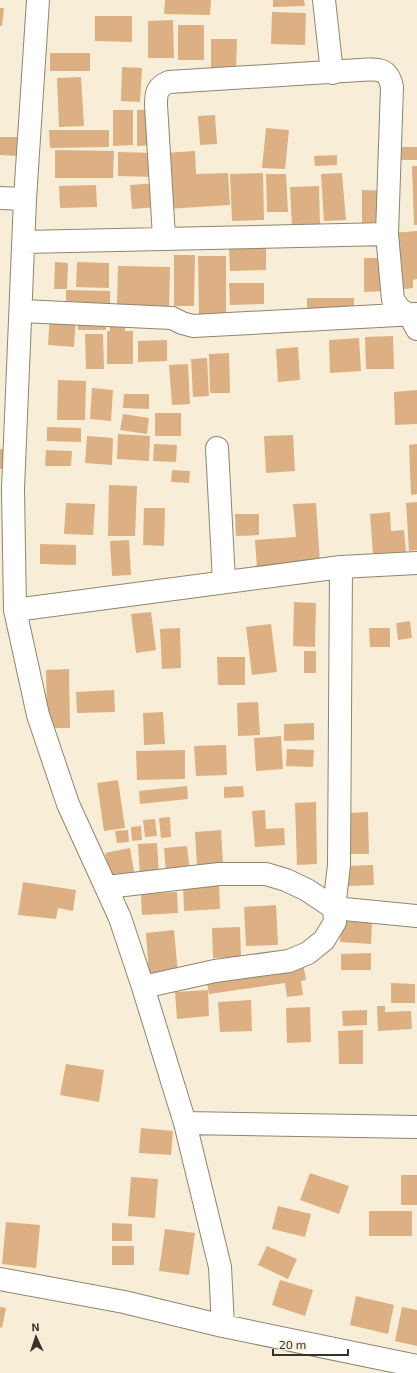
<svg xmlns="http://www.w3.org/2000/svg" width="417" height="1373" viewBox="0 0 417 1373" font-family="'Exo 2',sans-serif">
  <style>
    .building { fill: #dcb082 }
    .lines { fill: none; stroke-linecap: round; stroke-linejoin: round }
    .minor-casing { stroke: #8e8570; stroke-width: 24 }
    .minor { stroke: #fff; stroke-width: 22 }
  </style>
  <rect width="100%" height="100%" fill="#f8eed7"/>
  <path class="building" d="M 165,0 L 211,0 L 210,15 L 164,14 Z
    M 273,0 L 304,0 L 305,6 L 273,7 Z
    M 0,8 L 4,8 L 2,26 L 0,26 Z
    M 272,12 L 306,13 L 305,45 L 271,44 Z
    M 95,16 L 132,16 L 132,42 L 95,41 Z
    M 173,20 L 174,58 L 148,58 L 148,21 Z
    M 178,25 L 204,25 L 204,60 L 178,60 Z
    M 211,39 L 237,39 L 236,72 L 211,72 Z
    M 50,53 L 90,53 L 90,71 L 50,71 Z
    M 122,67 L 142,68 L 140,102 L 121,101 Z
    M 81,77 L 84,126 L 59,127 L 57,78 Z
    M 153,109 L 153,145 L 137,146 L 137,110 Z
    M 113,110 L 133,110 L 133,145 L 113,146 Z
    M 215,115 L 217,144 L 200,145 L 198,116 Z
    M 266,128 L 289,130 L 285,169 L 262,168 Z
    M 49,130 L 109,130 L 109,147 L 50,148 Z
    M 0,137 L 19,137 L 19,156 L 0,155 Z
    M 393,147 L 417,147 L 417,160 L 393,160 Z
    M 55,150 L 114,151 L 113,178 L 55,178 Z
    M 195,151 L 196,174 L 228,173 L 230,205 L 166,209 L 163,153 Z
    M 118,152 L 156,153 L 155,177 L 118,176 Z
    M 337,155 L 337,165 L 315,166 L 314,156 Z
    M 412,166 L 417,166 L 417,225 L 414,225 Z
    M 263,173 L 264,220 L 232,221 L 230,174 Z
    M 342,173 L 346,220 L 324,221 L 321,174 Z
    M 266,174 L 286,174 L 288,212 L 267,212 Z
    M 157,183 L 159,207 L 132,209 L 130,185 Z
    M 96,185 L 97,207 L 60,208 L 59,186 Z
    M 319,186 L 320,225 L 292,226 L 290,187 Z
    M 362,190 L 386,191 L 385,227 L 362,227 Z
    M 417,231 L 417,279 L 413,280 L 413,288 L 396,290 L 391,233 Z
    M 266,247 L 266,270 L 230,271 L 229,248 Z
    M 174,255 L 195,255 L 194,306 L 174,306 Z
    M 198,256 L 226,256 L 226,318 L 199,319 Z
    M 364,258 L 386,258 L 386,291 L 364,292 Z
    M 55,262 L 68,263 L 67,289 L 54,289 Z
    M 77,262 L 109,263 L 109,288 L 76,287 Z
    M 118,266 L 170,267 L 169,309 L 117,308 Z
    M 229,283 L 264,283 L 264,304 L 230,305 Z
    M 66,290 L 110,291 L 110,310 L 66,309 Z
    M 307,298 L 354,298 L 354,313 L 307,313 Z
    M 50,315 L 76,316 L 74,347 L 48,345 Z
    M 78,316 L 106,316 L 106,330 L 78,330 Z
    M 125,318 L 125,331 L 133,331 L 133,364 L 107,364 L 107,331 L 110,331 L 110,319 Z
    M 85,334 L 103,334 L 104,369 L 86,369 Z
    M 393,336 L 394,369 L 366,369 L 365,337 Z
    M 359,338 L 361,371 L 330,373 L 329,340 Z
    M 167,340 L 167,361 L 138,362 L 138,341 Z
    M 298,347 L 300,380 L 278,382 L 276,349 Z
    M 229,353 L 230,393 L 210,393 L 209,354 Z
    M 207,358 L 209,396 L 193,397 L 191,359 Z
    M 188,364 L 190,404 L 172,405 L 169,365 Z
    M 58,380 L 86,381 L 85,420 L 57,420 Z
    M 92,388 L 113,390 L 111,421 L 90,419 Z
    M 417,390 L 417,424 L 395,425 L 394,392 Z
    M 124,394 L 149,394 L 149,409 L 123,408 Z
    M 155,413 L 181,413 L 181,436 L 155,436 Z
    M 123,414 L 149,418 L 147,434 L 120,430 Z
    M 47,427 L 81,428 L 81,442 L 47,441 Z
    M 118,434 L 150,436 L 149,461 L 117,459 Z
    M 293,435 L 295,471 L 266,473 L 264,436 Z
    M 87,436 L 113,438 L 112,465 L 85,463 Z
    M 154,444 L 177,445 L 176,462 L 153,461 Z
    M 417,444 L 417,494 L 411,495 L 409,445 Z
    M 0,449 L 8,449 L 8,469 L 0,469 Z
    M 46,450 L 72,451 L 71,466 L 45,466 Z
    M 172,470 L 190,471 L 189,483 L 171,482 Z
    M 109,485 L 137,486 L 135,536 L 108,536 Z
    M 417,502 L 417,550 L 409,551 L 406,503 Z
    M 66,503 L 95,504 L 93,535 L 64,534 Z
    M 316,503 L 320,563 L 257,568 L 255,540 L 296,537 L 293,504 Z
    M 144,508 L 165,508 L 164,546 L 143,545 Z
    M 390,512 L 391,531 L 404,530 L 406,553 L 373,555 L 370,514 Z
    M 235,514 L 259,514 L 259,535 L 236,536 Z
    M 129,540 L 131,575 L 112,576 L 110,541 Z
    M 40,544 L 76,545 L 76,565 L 40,564 Z
    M 294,602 L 316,603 L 315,647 L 293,646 Z
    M 151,612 L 156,650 L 136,653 L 131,614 Z
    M 410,621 L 412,638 L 398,640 L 396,623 Z
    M 271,624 L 277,672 L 252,675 L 246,627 Z
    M 180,628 L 181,668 L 162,669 L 160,629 Z
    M 369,628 L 390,628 L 390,647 L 370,647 Z
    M 304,651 L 316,651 L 316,673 L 304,673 Z
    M 217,657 L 245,657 L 245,685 L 218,685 Z
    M 69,669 L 70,728 L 47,728 L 46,670 Z
    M 114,690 L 115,712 L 77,713 L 76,692 Z
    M 258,702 L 260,735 L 238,736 L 237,703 Z
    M 163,712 L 165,744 L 144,745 L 143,713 Z
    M 314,723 L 314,740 L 284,741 L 284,724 Z
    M 281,736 L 283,769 L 256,771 L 254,738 Z
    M 226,745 L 227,775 L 196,776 L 194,746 Z
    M 287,749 L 314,750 L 313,767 L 286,766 Z
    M 185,750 L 185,779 L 137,780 L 136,751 Z
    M 118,780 L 125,828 L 104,831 L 97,783 Z
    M 187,786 L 188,799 L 140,804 L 139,791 Z
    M 243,786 L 244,797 L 224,798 L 224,787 Z
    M 316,802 L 317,864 L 297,865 L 295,803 Z
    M 265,810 L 266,829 L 284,828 L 285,845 L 255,847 L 252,811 Z
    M 368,812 L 369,854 L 351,854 L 350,813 Z
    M 170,817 L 171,837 L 161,838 L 159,818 Z
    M 155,819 L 157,836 L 145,837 L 143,820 Z
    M 141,826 L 142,840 L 132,841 L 131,827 Z
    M 128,830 L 129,842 L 117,843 L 115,831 Z
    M 221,830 L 223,864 L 197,866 L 195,832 Z
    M 157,843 L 159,876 L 140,877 L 138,844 Z
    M 187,846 L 190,871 L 166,873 L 164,848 Z
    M 130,848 L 135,877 L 111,881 L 105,853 Z
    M 373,865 L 374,885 L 348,886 L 347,866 Z
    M 23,882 L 76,890 L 73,911 L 58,908 L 56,919 L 18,915 Z
    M 219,882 L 220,909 L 184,911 L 183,884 Z
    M 177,892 L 178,913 L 142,915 L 141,894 Z
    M 276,905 L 278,945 L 246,946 L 244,907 Z
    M 342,921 L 372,923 L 371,944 L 340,942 Z
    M 240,927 L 241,957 L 213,958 L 212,928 Z
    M 174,930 L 178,973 L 149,976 L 146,933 Z
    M 371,953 L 371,970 L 341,970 L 341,954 Z
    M 303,963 L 306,980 L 301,981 L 303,995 L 287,997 L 285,983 L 209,994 L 206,977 Z
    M 391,983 L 415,984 L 415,1003 L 391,1003 Z
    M 208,990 L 209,1016 L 177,1019 L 175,992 Z
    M 251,1000 L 252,1031 L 220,1032 L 218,1002 Z
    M 377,1006 L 385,1006 L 385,1012 L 411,1011 L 412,1029 L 378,1031 Z
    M 310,1007 L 311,1042 L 287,1043 L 286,1008 Z
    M 367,1010 L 367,1025 L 343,1026 L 342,1011 Z
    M 363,1030 L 363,1064 L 339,1064 L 338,1031 Z
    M 66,1064 L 104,1070 L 99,1102 L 60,1095 Z
    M 141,1128 L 173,1131 L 171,1155 L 139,1153 Z
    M 310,1173 L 349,1186 L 339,1214 L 300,1200 Z
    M 401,1175 L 417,1175 L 417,1205 L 401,1205 Z
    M 131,1177 L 158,1179 L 155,1218 L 128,1216 Z
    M 278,1206 L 311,1214 L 305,1237 L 272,1229 Z
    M 369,1211 L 412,1211 L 412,1236 L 369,1236 Z
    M 6,1222 L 40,1225 L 36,1268 L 2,1264 Z
    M 112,1223 L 132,1224 L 132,1241 L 112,1241 Z
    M 165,1229 L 195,1233 L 189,1275 L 159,1271 Z
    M 112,1246 L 134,1246 L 134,1265 L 112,1265 Z
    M 267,1246 L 297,1259 L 288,1279 L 258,1265 Z
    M 280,1280 L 313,1290 L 305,1316 L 272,1305 Z
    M 356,1296 L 394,1305 L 388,1334 L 350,1325 Z
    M 0,1307 L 6,1308 L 2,1328 L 0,1327 Z
    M 402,1307 L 417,1310 L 417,1346 L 395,1341 Z"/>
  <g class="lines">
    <defs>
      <path id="minor" d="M 38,0 L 25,199 L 13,489 L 15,610 L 38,715 L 68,804 L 120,918 L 143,987 L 185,1123 L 220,1267 L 223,1326
        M 324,0 L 332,73
        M 0,198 L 25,199
        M 164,237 L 156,105 C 156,92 157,87 169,82 L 360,70 C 377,69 388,67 392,87 L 387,234 L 393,300 L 400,309 L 410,316 L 417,329
        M 24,242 L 387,234
        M 22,311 L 172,318 L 182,323 L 193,326 L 416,314
        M 217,448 L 224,581
        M 15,610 L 341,567 L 417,563
        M 107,887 L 219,874 L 266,874 L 286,880 L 307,890 L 334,908 L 417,916
        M 143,987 L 215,971 L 289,961 L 308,953 L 324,940 L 335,922 L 334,908 L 339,865 L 341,567
        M 185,1123 L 417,1127
        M 0,1279 L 124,1302 L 223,1326 L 417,1366"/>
    </defs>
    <use href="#minor" class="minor-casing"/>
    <use href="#minor" class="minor"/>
  </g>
  <g transform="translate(36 1337) rotate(357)" stroke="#f8eed7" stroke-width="3" paint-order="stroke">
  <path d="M0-3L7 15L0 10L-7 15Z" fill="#36322a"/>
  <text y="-6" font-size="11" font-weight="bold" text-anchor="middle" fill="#36322a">N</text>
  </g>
  <path d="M273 1349v6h75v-6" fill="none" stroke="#36322a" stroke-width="2"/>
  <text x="279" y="1349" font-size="12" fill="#36322a" stroke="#f8eed7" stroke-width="3" paint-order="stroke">20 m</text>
</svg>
